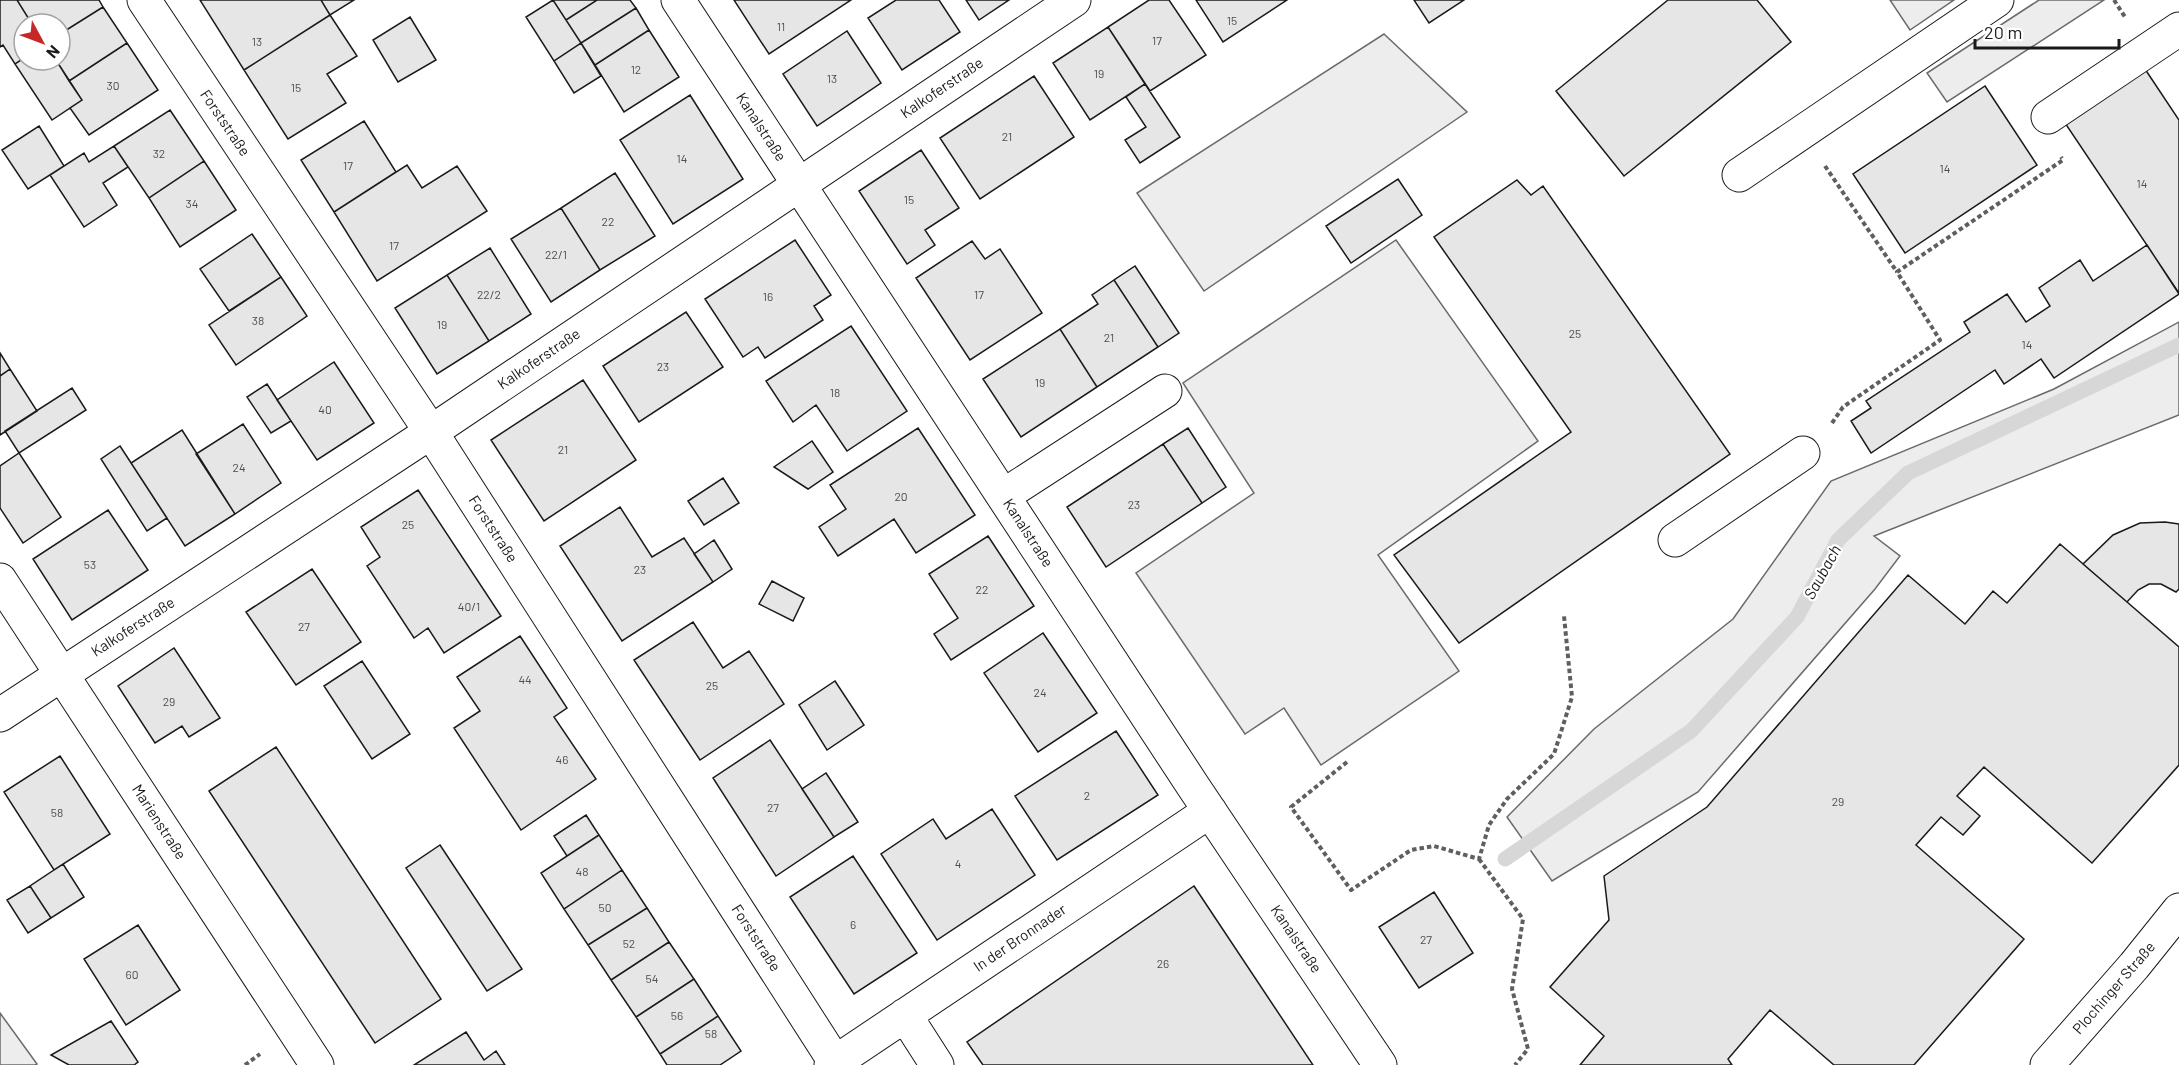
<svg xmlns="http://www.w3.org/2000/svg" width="2179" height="1065" viewBox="0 0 2179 1065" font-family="Barlow,sans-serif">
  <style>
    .built { fill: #ededed; stroke: #6a6a6a; stroke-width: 1.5 }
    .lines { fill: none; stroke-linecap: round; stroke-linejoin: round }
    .stream { stroke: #d7d7d7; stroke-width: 15 }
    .building { fill: #e6e6e6; stroke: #1a1a1a; stroke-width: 1.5 }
    .minor-casing { stroke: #1a1a1a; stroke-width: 35 }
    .path { stroke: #5f5f5f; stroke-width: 4; stroke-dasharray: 4.5 3; stroke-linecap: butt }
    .minor { stroke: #fff; stroke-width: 33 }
    .labels { text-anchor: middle; stroke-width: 4.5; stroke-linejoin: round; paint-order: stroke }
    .number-label { font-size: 12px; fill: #4d4d4d }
    .street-label { font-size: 15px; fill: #1a1a1a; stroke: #fff }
    .water-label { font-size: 16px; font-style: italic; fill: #1a1a1a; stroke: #fff }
  </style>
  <rect width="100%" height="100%" fill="#fff"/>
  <path class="built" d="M 1890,0 L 1954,0 L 1910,30 Z
    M 2039,0 L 2104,0 L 1947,102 L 1927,73 Z
    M 1384,34 L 1467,112 L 1204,291 L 1137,193 Z
    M 1396,240 L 1538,441 L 1378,555 L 1459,671 L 1321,765 L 1284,708 L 1245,734 L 1136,573 L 1254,493 L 1183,383 Z
    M 2179,322 L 2179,415 L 1874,536 L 1900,556 L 1875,589 L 1698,792 L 1552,881 L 1507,817 L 1594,729 L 1733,619 L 1831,481 L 2054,389 Z
    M 0,1013 L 37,1064 L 35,1065 L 0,1065 Z"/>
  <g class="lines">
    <path class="stream" d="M 1505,859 L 1691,731 L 1797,617 L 1838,540 L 1908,473 L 2179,345"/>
  </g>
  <path class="building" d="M 0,0 L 17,0 L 32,24 L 24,24 L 24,58 L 15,64 L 3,45 L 0,47 Z
    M 17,0 L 99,0 L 103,7 L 60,34 L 60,24 L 32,24 Z
    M 200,0 L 321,0 L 330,15 L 244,70 Z
    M 321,0 L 354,0 L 330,15 Z
    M 553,0 L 581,43 L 554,61 L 526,17 Z
    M 553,0 L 597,0 L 566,20 Z
    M 597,0 L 630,0 L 636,8 L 581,43 L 566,20 Z
    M 734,0 L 851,0 L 769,54 Z
    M 896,0 L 939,0 L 960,32 L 902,70 L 868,18 Z
    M 966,0 L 1009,0 L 979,20 Z
    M 1149,0 L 1169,0 L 1206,55 L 1150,91 L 1108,27 Z
    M 1196,0 L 1287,0 L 1223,42 Z
    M 1414,0 L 1464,0 L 1429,23 Z
    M 1668,0 L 1757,0 L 1791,42 L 1624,176 L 1556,91 Z
    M 103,7 L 127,43 L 69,81 L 56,60 L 60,60 L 60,34 Z
    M 636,8 L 649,30 L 595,65 L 581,43 Z
    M 330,15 L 357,56 L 327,74 L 346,103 L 288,139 L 244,70 Z
    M 410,17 L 436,60 L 398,82 L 373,40 Z
    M 1108,27 L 1145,84 L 1090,120 L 1053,63 Z
    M 649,30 L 679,77 L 624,112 L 595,65 Z
    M 847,31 L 881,83 L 817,126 L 783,74 Z
    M 127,43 L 158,90 L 89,135 L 70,108 L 82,100 L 69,81 Z
    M 581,43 L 601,76 L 574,93 L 554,61 Z
    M 24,58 L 24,60 L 56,60 L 82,100 L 52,120 L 15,64 Z
    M 2145,69 L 2179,120 L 2179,293 L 2065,123 Z
    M 1034,76 L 1074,137 L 980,199 L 940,138 Z
    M 1145,84 L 1180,137 L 1140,163 L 1125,140 L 1146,127 L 1126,97 Z
    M 1985,86 L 2037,165 L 1905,253 L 1853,174 Z
    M 690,95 L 743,179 L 673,224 L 620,140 Z
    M 170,110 L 204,161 L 149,198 L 114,146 Z
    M 364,121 L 396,172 L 334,212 L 301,160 Z
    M 39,126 L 64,166 L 28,189 L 2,150 Z
    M 114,146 L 128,167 L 103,183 L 117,205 L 84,227 L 50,175 L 84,153 L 89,162 Z
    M 921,150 L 959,208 L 925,230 L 935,245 L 907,264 L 859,191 Z
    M 204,161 L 236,210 L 180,247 L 149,198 Z
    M 407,165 L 422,188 L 457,166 L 487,211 L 377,281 L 334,212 Z
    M 615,173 L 655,236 L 600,270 L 561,208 Z
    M 1398,179 L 1422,215 L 1351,263 L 1326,226 Z
    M 1517,180 L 1531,195 L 1543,186 L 1730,454 L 1459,643 L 1394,555 L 1571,432 L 1434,237 Z
    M 561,208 L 600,270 L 551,302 L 511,239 Z
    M 252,234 L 281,277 L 229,311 L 200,269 Z
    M 795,240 L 831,295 L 814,306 L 823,320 L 765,358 L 758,347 L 743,357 L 705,299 Z
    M 972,241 L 985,259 L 1000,249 L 1042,313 L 970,360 L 916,278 Z
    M 2147,245 L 2179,294 L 2054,378 L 2041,359 L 2004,384 L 1995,370 L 1871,453 L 1851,421 L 1871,408 L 1866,401 L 1970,332 L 1964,322 L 2007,294 L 2026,322 L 2050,306 L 2039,288 L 2080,260 L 2093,281 Z
    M 490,248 L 531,314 L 489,341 L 447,275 Z
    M 1135,266 L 1179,333 L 1158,347 L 1114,280 Z
    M 447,275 L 489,341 L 437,374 L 395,308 Z
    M 281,277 L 307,316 L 236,365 L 209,325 Z
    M 1114,280 L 1158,347 L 1097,387 L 1060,329 L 1098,304 L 1092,295 Z
    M 686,312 L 723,367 L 639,422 L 603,366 Z
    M 851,326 L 907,411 L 847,451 L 816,405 L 793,422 L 766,381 Z
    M 1060,329 L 1097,387 L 1021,437 L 983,379 Z
    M 0,353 L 10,369 L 0,376 Z
    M 334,362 L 374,423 L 317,460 L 277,400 Z
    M 10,369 L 37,411 L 0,435 L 0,376 Z
    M 583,380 L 636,460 L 544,521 L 491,440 Z
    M 267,384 L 291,421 L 271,433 L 247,397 Z
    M 72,388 L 86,410 L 19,453 L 5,431 Z
    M 243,424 L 281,483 L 235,514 L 196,454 Z
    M 918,428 L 975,515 L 916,553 L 894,519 L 838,556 L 819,527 L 846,509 L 830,485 Z
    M 1188,428 L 1226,487 L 1202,503 L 1163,444 Z
    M 182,430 L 235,514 L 185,546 L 131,463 Z
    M 812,441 L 833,472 L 808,489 L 774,467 Z
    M 1163,444 L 1202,503 L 1106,567 L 1067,507 Z
    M 120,446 L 167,518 L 147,531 L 101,459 Z
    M 19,453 L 61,517 L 23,543 L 0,508 L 0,466 Z
    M 723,478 L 739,503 L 704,525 L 688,501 Z
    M 418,490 L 501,616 L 444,653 L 428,628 L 414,638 L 367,566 L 380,557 L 361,527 Z
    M 620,507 L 652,557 L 684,538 L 713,582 L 622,641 L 560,546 Z
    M 108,510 L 148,570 L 72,620 L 33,559 Z
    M 2165,522 L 2179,524 L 2179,589 L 2176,592 L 2161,584 L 2149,584 L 2138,590 L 2127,602 L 2083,564 L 2113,535 L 2140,523 Z
    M 988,536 L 1034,606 L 951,660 L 934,634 L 958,618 L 929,574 Z
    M 714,540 L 732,569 L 713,582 L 694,554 Z
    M 2060,544 L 2179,647 L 2179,765 L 2092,863 L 1984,767 L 1957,796 L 1980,816 L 1963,835 L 1941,817 L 1916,845 L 2024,939 L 1914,1065 L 1834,1065 L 1770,1010 L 1728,1059 L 1732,1065 L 1580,1065 L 1604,1036 L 1550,987 L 1609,920 L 1604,876 L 1707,807 L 1908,575 L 1965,624 L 1993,591 L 2007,603 Z
    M 312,569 L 361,642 L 296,685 L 246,612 Z
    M 772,581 L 804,598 L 793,621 L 759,604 Z
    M 693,622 L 723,668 L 749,651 L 784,704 L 700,760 L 634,660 Z
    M 1043,633 L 1097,713 L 1038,752 L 984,673 Z
    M 520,636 L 567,708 L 554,717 L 596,779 L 521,830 L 454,728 L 480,711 L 457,677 Z
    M 174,648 L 220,718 L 189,737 L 182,726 L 155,743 L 118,686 Z
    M 362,661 L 410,734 L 372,759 L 324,686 Z
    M 835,681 L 864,725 L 827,750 L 799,705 Z
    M 1116,731 L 1158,795 L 1057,860 L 1015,796 Z
    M 770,740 L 834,837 L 776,876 L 713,778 Z
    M 276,747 L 441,999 L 375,1043 L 209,791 Z
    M 60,756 L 110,834 L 54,870 L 4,792 Z
    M 826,773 L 858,822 L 834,837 L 802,789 Z
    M 992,809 L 1035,875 L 937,940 L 881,854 L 933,819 L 946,839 Z
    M 586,815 L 599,835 L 567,856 L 554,836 Z
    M 599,835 L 622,870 L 564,909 L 541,873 Z
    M 440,845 L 522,969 L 487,991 L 406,868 Z
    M 853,856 L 917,953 L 854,994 L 790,897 Z
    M 63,864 L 84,897 L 51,918 L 30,886 Z
    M 622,870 L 647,908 L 588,945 L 564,909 Z
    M 30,886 L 51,918 L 28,933 L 7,900 Z
    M 1194,886 L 1313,1065 L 983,1065 L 967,1042 Z
    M 1434,892 L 1473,953 L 1419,988 L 1379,927 Z
    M 647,908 L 669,942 L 611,980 L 588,945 Z
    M 138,925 L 180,990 L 126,1025 L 84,959 Z
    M 669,942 L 694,979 L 636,1017 L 611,980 Z
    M 694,979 L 718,1016 L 660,1054 L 636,1017 Z
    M 718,1016 L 741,1051 L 720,1065 L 667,1065 L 660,1054 Z
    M 111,1021 L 138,1062 L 134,1065 L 69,1065 L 51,1055 Z
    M 466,1032 L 484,1060 L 496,1051 L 505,1065 L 414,1065 Z"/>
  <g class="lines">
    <defs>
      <path id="minor" d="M 144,0 L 431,432 L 835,1062
        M 678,0 L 1193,786 L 1380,1065
        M 2048,117 L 2179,29
        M 1739,175 L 1997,0
        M 1003,496 L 1165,391
        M 1675,540 L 1803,453
        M 0,580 L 317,1065
        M 0,715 L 431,432 L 1074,0
        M 905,1015 L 937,1065
        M 831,1065 L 1210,811
        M 2047,1065 L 2134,966 L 2179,910"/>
    </defs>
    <use href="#minor" class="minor-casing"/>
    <path class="path" d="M 2114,0 L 2125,17
      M 1825,166 L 1897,272
      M 1832,423 L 1843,407 L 1940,340 L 1897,272 L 2063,160 L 2061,157
      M 1347,762 L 1291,807 L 1351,890 L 1411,850 L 1434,846 L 1479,859 L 1489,825 L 1507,799 L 1554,754 L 1572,697 L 1564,616
      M 1479,859 L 1523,919 L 1512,989 L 1528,1049 L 1515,1065
      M 245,1065 L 260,1054"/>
    <use href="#minor" class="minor"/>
  </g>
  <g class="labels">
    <g class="number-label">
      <text x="1232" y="25">15</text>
      <text x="781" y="31">11</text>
      <text x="1157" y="45">17</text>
      <text x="257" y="46">13</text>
      <text x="636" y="74">12</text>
      <text x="1099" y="78">19</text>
      <text x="832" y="83">13</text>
      <text x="113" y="90">30</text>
      <text x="296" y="92">15</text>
      <text x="1007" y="141">21</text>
      <text x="159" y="158">32</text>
      <text x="682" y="163">14</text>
      <text x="348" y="170">17</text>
      <text x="1945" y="173">14</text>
      <text x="2142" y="188">14</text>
      <text x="909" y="204">15</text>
      <text x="192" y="208">34</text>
      <text x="608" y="226">22</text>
      <text x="394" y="250">17</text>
      <text x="556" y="259">22/1</text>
      <text x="489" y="299">22/2</text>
      <text x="979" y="299">17</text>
      <text x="768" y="301">16</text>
      <text x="258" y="325">38</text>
      <text x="442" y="329">19</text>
      <text x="1575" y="338">25</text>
      <text x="1109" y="342">21</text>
      <text x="2027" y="349">14</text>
      <text x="663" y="371">23</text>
      <text x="1040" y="387">19</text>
      <text x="835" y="397">18</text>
      <text x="325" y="414">40</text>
      <text x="563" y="454">21</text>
      <text x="239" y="472">24</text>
      <text x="901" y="501">20</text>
      <text x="1134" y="509">23</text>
      <text x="408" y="529">25</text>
      <text x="90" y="569">53</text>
      <text x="640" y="574">23</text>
      <text x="982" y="594">22</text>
      <text x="469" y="611">40/1</text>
      <text x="304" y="631">27</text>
      <text x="525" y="684">44</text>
      <text x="712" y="690">25</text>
      <text x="1040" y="697">24</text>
      <text x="169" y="706">29</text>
      <text x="562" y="764">46</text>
      <text x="1087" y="800">2</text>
      <text x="1838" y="806">29</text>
      <text x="773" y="812">27</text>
      <text x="57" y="817">58</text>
      <text x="958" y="868">4</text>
      <text x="582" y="876">48</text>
      <text x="605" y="912">50</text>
      <text x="853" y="929">6</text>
      <text x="1426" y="944">27</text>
      <text x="629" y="948">52</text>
      <text x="1163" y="968">26</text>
      <text x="132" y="979">60</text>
      <text x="652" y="983">54</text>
      <text x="677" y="1020">56</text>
      <text x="711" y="1038">58</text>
    </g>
    <g class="street-label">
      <text transform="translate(942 88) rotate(-34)" y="5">Kalkoferstraße</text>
      <text transform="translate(225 123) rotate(56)" y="5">Forststraße</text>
      <text transform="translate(761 127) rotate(57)" y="5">Kanalstraße</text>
      <text transform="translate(539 359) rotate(-34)" y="5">Kalkoferstraße</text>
      <text transform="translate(493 529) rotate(57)" y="5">Forststraße</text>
      <text transform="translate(1028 533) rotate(57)" y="5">Kanalstraße</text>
      <text transform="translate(133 627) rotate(-33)" y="5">Kalkoferstraße</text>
      <text transform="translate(159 822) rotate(57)" y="5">Marienstraße</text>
      <text transform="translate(756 938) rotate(57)" y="5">Forststraße</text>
      <text transform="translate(1020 938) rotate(-34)" y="5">In der Bronnader</text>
      <text transform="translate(1296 939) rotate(56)" y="5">Kanalstraße</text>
      <text transform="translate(2114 988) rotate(-49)" y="5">Plochinger Straße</text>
    </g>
    <g class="water-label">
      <text transform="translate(1822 572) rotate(-61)" y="6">Saubach</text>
    </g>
  </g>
  <g transform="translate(42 42) rotate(131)"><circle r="28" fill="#ffffff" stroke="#a3a3a3" stroke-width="1.5"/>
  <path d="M0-4.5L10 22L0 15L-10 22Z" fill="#c62828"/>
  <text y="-9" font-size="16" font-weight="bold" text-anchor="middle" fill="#1a1a1a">N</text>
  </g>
  <path d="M1975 39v9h144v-9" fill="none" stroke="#1a1a1a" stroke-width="3"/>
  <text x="1984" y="39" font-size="18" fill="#1a1a1a" stroke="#ffffff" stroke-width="4.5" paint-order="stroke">20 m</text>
</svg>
